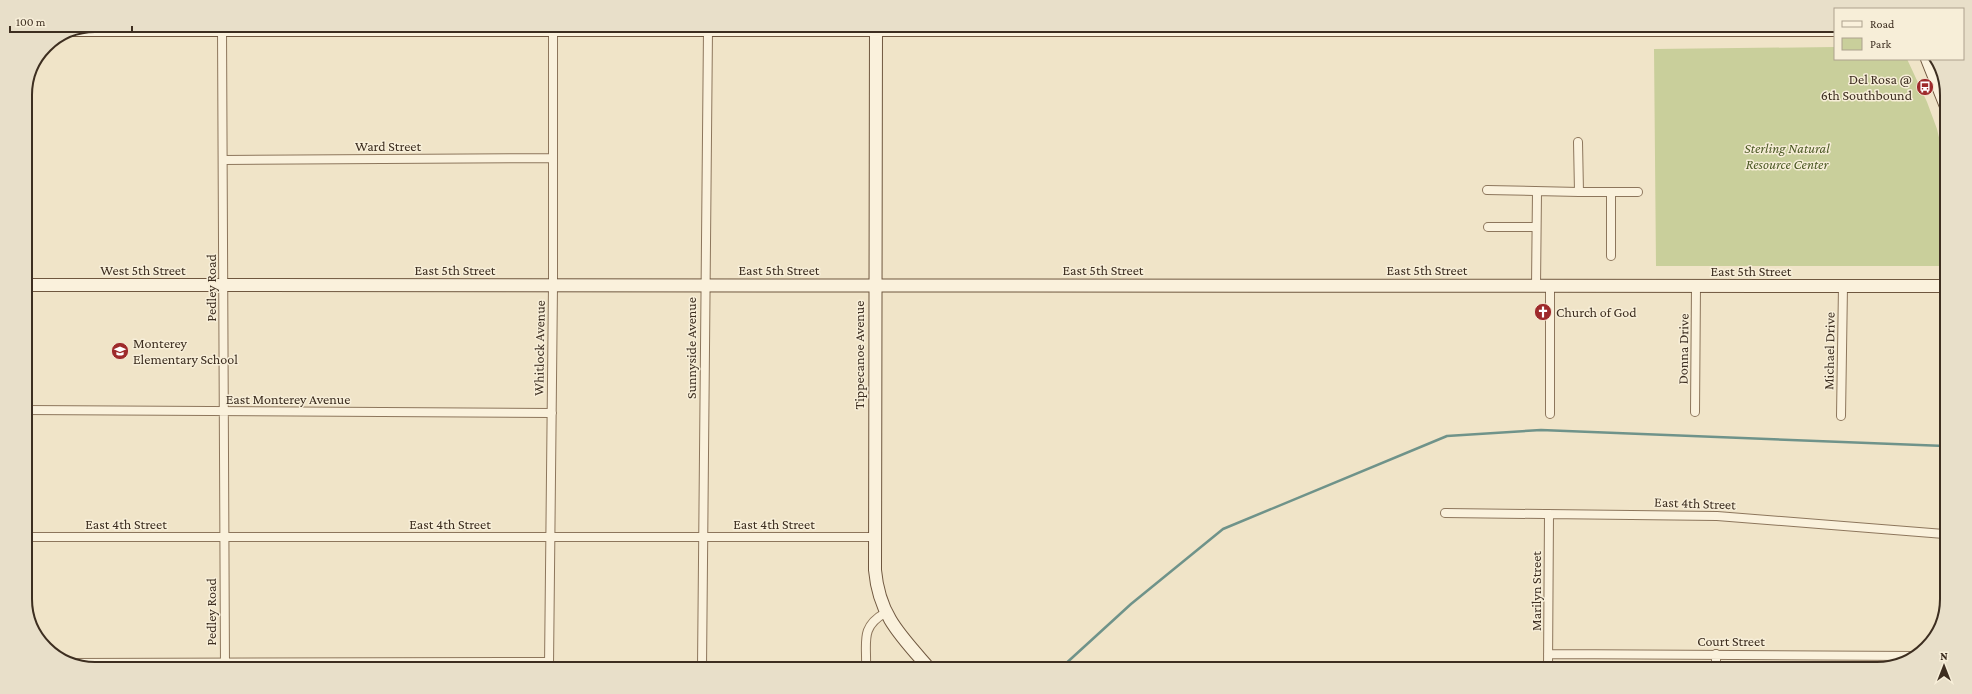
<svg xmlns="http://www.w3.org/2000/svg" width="1972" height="694" viewBox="0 0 1972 694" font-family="'Crimson Pro',serif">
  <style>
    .green { fill: #c9cf9b }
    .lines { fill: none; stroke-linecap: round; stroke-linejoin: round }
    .stream { stroke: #6f938a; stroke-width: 2.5 }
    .street-casing { stroke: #8d765c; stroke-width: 10 }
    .secondary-casing { stroke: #6f573f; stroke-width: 14 }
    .street { stroke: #faf1dc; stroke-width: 8 }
    .secondary { stroke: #faf1dc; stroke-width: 12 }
    .labels { text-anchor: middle; stroke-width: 3; stroke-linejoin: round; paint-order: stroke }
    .poi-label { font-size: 14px; fill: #3d2e20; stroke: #f7eed8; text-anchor: start }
    .street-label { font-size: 14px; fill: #3d2e20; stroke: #f7eed8 }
    .park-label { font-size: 14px; font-style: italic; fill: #4d5a26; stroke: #f7eed8 }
    .rim { fill: none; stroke: #3d2e20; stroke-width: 2 }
  </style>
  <rect width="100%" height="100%" fill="#f0e4c8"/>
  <path class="green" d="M 1835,47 L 1835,59 L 1907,59 L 1927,102 L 1937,129 L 1946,167 L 1946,266 L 1656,266 L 1654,49 Z"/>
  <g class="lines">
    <path class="stream" d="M 1062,667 L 1131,604 L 1223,529 L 1447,436 L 1541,430 L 1945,446"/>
    <defs>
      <path id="street" d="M 222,30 L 225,666
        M 1578,142 L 1579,192 L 1638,192
        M 223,160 L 553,158
        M 1487,190 L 1579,192
        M 1611,192 L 1611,256
        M 1488,227 L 1536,227
        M 1536,286 L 1537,192
        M 25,410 L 552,413
        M 1695,412 L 1696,286
        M 1550,414 L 1550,286
        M 1841,416 L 1843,286
        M 1445,513 L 1717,516 L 1944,534
        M 25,537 L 874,537
        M 1548,654 L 1914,656
        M 69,663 L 549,662
        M 549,666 L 553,285 L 553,30
        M 702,667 L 708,30
        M 866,667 C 867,642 860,627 885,613
        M 1548,668 L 1549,514
        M 1716,669 L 1716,654"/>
      <path id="secondary" d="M 876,27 L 875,570 C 879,615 900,635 928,667
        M 71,30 L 1835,30
        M 1927,59 L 1947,109
        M 25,285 L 1946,286"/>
    </defs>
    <use href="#street" class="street-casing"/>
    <use href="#secondary" class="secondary-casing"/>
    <use href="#street" class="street"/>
    <use href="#secondary" class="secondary"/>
  </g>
  <defs>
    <symbol id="bus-disc" viewBox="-11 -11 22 22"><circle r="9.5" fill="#9e2a2b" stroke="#f7eed8"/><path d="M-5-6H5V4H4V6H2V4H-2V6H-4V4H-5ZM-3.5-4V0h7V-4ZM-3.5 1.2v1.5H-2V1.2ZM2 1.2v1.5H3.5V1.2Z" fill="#fff"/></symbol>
    <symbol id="church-disc" viewBox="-11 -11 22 22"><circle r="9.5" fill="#9e2a2b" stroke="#f7eed8"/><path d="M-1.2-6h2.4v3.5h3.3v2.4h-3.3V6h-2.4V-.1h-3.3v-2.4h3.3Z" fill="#fff"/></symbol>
    <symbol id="school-disc" viewBox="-11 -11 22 22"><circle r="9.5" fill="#9e2a2b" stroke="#f7eed8"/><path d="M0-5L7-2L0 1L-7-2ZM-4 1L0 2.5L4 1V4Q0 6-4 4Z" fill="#fff"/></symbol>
  </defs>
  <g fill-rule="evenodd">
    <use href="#bus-disc" x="1915" y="77" width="20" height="20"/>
    <use href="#church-disc" x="1533" y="302" width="20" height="20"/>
    <use href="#school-disc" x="110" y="341" width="20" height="20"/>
  </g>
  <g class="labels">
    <g class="poi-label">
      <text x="1912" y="84" text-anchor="end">Del Rosa @<tspan x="1912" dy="16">6th Southbound</tspan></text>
      <text x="1556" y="317">Church of God</text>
      <text x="133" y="348">Monterey<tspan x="133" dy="16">Elementary School</tspan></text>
    </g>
    <g class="street-label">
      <text x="388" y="151">Ward Street</text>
      <text x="143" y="275">West 5th Street</text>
      <text x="455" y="275">East 5th Street</text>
      <text x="779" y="275">East 5th Street</text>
      <text x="1103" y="275">East 5th Street</text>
      <text x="1427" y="275">East 5th Street</text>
      <text x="1751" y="276">East 5th Street</text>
      <text transform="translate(211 288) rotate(-90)" y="5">Pedley Road</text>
      <text transform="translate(539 348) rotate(-89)" y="5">Whitlock Avenue</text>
      <text transform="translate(691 348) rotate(-90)" y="5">Sunnyside Avenue</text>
      <text transform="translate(1683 349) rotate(-89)" y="5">Donna Drive</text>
      <text transform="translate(1829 351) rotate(-89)" y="5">Michael Drive</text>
      <text transform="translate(859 355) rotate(-90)" y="5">Tippecanoe Avenue</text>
      <text x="288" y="404">East Monterey Avenue</text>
      <text transform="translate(1695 503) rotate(2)" y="5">East 4th Street</text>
      <text x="126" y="529">East 4th Street</text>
      <text x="450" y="529">East 4th Street</text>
      <text x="774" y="529">East 4th Street</text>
      <text transform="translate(1536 591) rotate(-90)" y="5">Marilyn Street</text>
      <text transform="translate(211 612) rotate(-90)" y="5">Pedley Road</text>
      <text x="1731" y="646">Court Street</text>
    </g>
    <g class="park-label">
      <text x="1787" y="153">Sterling Natural<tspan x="1787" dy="16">Resource Center</tspan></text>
    </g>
  </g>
  <path d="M0 0H1972V694H0ZM95 32H1877A63 63 0 0 1 1940 95V599A63 63 0 0 1 1877 662H95A63 63 0 0 1 32 599V95A63 63 0 0 1 95 32Z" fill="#e8dfc9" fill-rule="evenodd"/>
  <path class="rim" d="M95 32H1877A63 63 0 0 1 1940 95V599A63 63 0 0 1 1877 662H95A63 63 0 0 1 32 599V95A63 63 0 0 1 95 32Z"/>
  <rect x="1834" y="8" width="130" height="52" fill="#f7eed8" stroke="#ada18e"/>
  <rect x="1842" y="21" width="20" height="6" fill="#faf1dc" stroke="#ada18e"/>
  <text x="1870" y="28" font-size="12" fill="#3d2e20">Road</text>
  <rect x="1842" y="38" width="20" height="12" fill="#c9cf9b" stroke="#ada18e"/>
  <text x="1870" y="48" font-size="12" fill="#3d2e20">Park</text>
  <g transform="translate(1944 666)" stroke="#f7eed8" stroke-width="3" paint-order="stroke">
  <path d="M0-3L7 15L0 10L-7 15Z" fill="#3d2e20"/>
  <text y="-6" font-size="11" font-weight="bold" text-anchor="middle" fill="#3d2e20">N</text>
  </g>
  <path d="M10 26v6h122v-6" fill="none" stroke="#3d2e20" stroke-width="2"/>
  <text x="16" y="26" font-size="12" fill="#3d2e20" stroke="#f7eed8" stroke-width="3" paint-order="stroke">100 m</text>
</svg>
